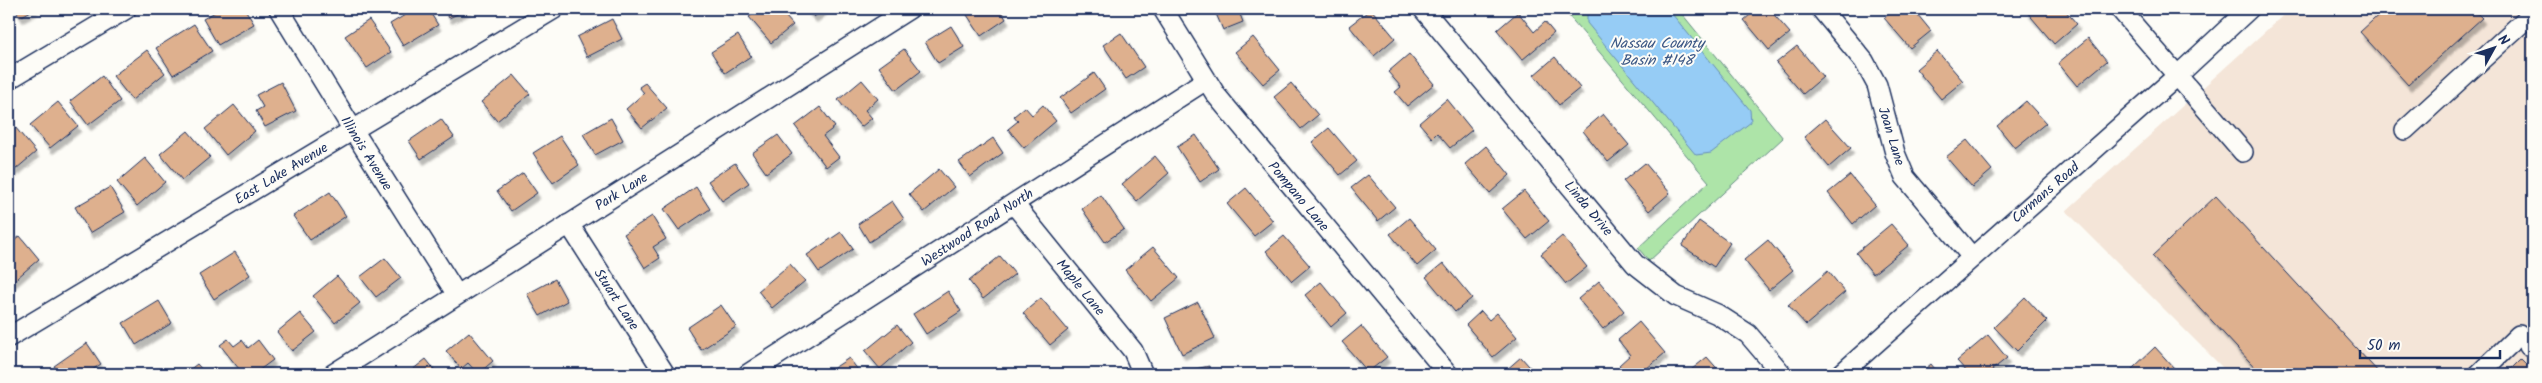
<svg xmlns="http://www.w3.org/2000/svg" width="2542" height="383" viewBox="0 0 2542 383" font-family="Kalam,sans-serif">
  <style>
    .built { fill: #f4e5d8 }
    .green { fill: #ade4a8; stroke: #648a83 }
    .water { fill: #96ccf5; stroke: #658db9 }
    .building { fill: #deb08e; stroke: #1b2f5e; filter: url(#shadow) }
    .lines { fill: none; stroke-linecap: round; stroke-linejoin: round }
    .minor-casing { stroke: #1b2f5e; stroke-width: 22 }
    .minor { stroke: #fdfcf7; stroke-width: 19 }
    .labels { text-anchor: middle; stroke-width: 4; stroke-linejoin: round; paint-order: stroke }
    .street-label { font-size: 14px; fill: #1b2f5e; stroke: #fdfcf7 }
    .water-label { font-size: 15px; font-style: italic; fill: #3a5684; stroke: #fdfcf7 }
  </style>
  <defs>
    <filter id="shadow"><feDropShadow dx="3" dy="5.5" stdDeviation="1" flood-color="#0004"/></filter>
  </defs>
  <rect width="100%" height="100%" fill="#fdfcf7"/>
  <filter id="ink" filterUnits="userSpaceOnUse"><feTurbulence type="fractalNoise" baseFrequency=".02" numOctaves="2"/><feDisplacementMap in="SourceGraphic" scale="10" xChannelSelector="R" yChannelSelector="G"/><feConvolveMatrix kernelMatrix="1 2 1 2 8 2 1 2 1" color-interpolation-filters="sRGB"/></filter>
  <g filter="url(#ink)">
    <path class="built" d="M 2290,9 L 2533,9 L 2533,374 L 2229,374 L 2066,211 Z"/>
    <path class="green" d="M 1563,9 L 1678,9 L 1783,138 L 1649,261 L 1638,248 L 1709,182 Z"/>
    <path class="water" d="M 1590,9 L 1668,9 L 1750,110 L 1751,122 L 1711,153 L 1696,155 L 1587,23 L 1587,11 Z"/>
    <path class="building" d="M 15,9 L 35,9 L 20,17 Z
      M 220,9 L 245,9 L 254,24 L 218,45 L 203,19 Z
      M 415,9 L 428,9 L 438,25 L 403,46 L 390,24 Z
      M 444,9 L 468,9 L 449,18 Z
      M 759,9 L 779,9 L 793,25 L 771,43 L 749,17 Z
      M 806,9 L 824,9 L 814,17 Z
      M 976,9 L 1000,9 L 1006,19 L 981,36 L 967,15 Z
      M 1214,9 L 1238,9 L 1243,22 L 1223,30 Z
      M 1371,9 L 1395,38 L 1374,56 L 1349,26 Z
      M 1757,9 L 1769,9 L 1790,33 L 1769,50 L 1744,20 Z
      M 1895,9 L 1913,9 L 1931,31 L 1910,48 L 1884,18 Z
      M 2029,9 L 2064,9 L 2077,24 L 2054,44 L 2026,11 Z
      M 2385,9 L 2473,9 L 2482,18 L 2408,85 L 2360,32 Z
      M 1518,12 L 1534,32 L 1545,22 L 1554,33 L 1522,60 L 1497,30 Z
      M 612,19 L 622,39 L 587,57 L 577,37 Z
      M 369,20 L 391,52 L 367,68 L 345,36 Z
      M 194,24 L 212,51 L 173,75 L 156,48 Z
      M 951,26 L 964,47 L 938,63 L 925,42 Z
      M 1121,33 L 1144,67 L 1126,79 L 1103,45 Z
      M 738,35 L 751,56 L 725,73 L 711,52 Z
      M 1253,37 L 1280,70 L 1263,84 L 1235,52 Z
      M 2088,38 L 2107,61 L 2077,86 L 2058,63 Z
      M 1797,46 L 1823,77 L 1803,94 L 1776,63 Z
      M 904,49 L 921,71 L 896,90 L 879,67 Z
      M 147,50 L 165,73 L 132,100 L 113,76 Z
      M 1937,51 L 1963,81 L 1941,99 L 1916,69 Z
      M 1409,54 L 1434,84 L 1407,106 L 1395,92 L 1401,87 L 1388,72 Z
      M 1555,57 L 1580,88 L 1559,105 L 1534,75 Z
      M 1094,73 L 1105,89 L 1071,113 L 1060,98 Z
      M 514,75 L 530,94 L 497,121 L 481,102 Z
      M 102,76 L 120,101 L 88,125 L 70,101 Z
      M 862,80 L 878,99 L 865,110 L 872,118 L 861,127 L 838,100 Z
      M 281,82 L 296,111 L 265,127 L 256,111 L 263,107 L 256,95 Z
      M 645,83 L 667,108 L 642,128 L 626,109 L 644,93 L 639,87 Z
      M 1291,83 L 1318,115 L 1301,129 L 1274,97 Z
      M 1447,99 L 1472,130 L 1450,148 L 1437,133 L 1432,138 L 1419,123 Z
      M 2026,101 L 2046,123 L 2015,148 L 1997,126 Z
      M 58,102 L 78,126 L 50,148 L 30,125 Z
      M 234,105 L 255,131 L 226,155 L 205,129 Z
      M 1043,105 L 1056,121 L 1024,148 L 1008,129 L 1018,121 L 1014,116 L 1025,107 L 1032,115 Z
      M 820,107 L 835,127 L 823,136 L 839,157 L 826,167 L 795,126 Z
      M 1603,114 L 1629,145 L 1608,162 L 1583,131 Z
      M 611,118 L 623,140 L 595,155 L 583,134 Z
      M 441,119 L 454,137 L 421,159 L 409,141 Z
      M 1825,119 L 1851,148 L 1829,167 L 1804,137 Z
      M 15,127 L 36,152 L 9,175 L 9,133 Z
      M 1329,128 L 1357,161 L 1340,175 L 1312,142 Z
      M 188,131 L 210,157 L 182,180 L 160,154 Z
      M 778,135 L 792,154 L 766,173 L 752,153 Z
      M 1196,135 L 1219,169 L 1200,182 L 1177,147 Z
      M 560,136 L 579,165 L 553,183 L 533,153 Z
      M 993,138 L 1003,153 L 970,177 L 959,162 Z
      M 1967,140 L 1992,170 L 1972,187 L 1946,157 Z
      M 1486,146 L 1510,175 L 1490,193 L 1465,164 Z
      M 1155,156 L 1169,173 L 1137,201 L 1122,184 Z
      M 145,158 L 165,182 L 137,206 L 117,182 Z
      M 735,163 L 749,183 L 722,201 L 708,181 Z
      M 1645,163 L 1670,193 L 1649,211 L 1623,181 Z
      M 939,169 L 954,187 L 924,212 L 909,194 Z
      M 523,173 L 537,193 L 511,211 L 497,191 Z
      M 1368,175 L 1395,207 L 1378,221 L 1351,188 Z
      M 1850,175 L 1875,205 L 1853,224 L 1828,193 Z
      M 110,187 L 125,212 L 90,233 L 75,207 Z
      M 696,187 L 710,209 L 679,230 L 664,209 Z
      M 1246,188 L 1273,221 L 1254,236 L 1227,204 Z
      M 1524,191 L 1549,221 L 1527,239 L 1502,209 Z
      M 330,192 L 346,216 L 310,240 L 293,216 Z
      M 1101,195 L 1124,229 L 1105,242 L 1082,209 Z
      M 2216,196 L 2380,374 L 2261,374 L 2152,256 Z
      M 892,201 L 904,219 L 869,242 L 858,224 Z
      M 652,216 L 666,239 L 653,247 L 660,258 L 645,268 L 624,234 Z
      M 1409,218 L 1436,250 L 1417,266 L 1390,234 Z
      M 1699,221 L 1730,243 L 1714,267 L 1682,246 Z
      M 1891,224 L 1909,245 L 1873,274 L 1856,253 Z
      M 841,232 L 853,249 L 819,272 L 807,255 Z
      M 20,236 L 39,259 L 9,285 L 9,245 Z
      M 1284,236 L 1310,266 L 1292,281 L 1266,251 Z
      M 1562,236 L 1587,267 L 1566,284 L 1541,254 Z
      M 1768,240 L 1793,270 L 1769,290 L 1744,260 Z
      M 1153,247 L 1179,278 L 1151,301 L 1125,270 Z
      M 235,252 L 250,275 L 214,299 L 199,275 Z
      M 1000,256 L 1015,274 L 983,299 L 969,281 Z
      M 385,258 L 401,278 L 376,297 L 360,277 Z
      M 1443,263 L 1472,298 L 1455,312 L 1426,277 Z
      M 790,264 L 805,281 L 772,308 L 758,291 Z
      M 1828,271 L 1845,292 L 1806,325 L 1788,305 Z
      M 337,276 L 360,303 L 335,323 L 313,296 Z
      M 555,279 L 567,301 L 540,316 L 527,294 Z
      M 1599,281 L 1624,311 L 1603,329 L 1578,299 Z
      M 1321,282 L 1347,313 L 1331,327 L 1305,295 Z
      M 948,291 L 961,311 L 926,334 L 913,314 Z
      M 2025,297 L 2047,321 L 2017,351 L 1994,327 Z
      M 1041,298 L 1068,330 L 1050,345 L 1023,313 Z
      M 159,301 L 172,323 L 136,345 L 123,323 Z
      M 1198,302 L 1215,338 L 1182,354 L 1165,318 Z
      M 721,305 L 736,327 L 701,350 L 687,328 Z
      M 1481,311 L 1489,320 L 1497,313 L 1517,337 L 1493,357 L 1466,325 Z
      M 300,313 L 316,332 L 292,351 L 277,332 Z
      M 1639,322 L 1665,353 L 1640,374 L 1627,374 L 1619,365 L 1630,355 L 1618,340 Z
      M 897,325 L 911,342 L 880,369 L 865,351 Z
      M 1361,326 L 1387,357 L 1368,372 L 1342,342 Z
      M 469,332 L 493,361 L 478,374 L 468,363 L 461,369 L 446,351 Z
      M 1988,335 L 2007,358 L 1987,374 L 1969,374 L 1957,361 Z
      M 228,339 L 234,346 L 242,340 L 248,348 L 258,340 L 273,360 L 254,374 L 243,374 L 220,345 Z
      M 87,343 L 101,364 L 86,374 L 59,374 L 54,366 Z
      M 2155,347 L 2174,368 L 2167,374 L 2137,374 L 2132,369 Z
      M 1521,357 L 1536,374 L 1508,374 L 1505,371 Z
      M 1707,357 L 1722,374 L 1686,374 Z
      M 849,358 L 861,374 L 825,374 Z
      M 426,359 L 438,374 L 407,374 Z
      M 2521,359 L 2533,371 L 2533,374 L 2506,374 Z
      M 197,364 L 206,374 L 214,367 L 220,374 L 184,374 Z
      M 1931,364 L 1939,374 L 1919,374 Z
      M 1209,366 L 1211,374 L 1186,374 L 1186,371 Z"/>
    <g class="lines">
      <defs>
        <path id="minor" d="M 279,9 L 353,130 L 457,295
          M 1163,9 L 1216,95 L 1448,374
          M 1423,9 L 1635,264 L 1676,296 L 1717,314 L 1748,334 L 1782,374
          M 1821,9 L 1864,61 L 1877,85 L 1895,153 L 1905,177 L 1972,257
          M 2120,9 L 2243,152
          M 9,79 L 126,9
          M 2405,130 L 2526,19
          M 1014,204 L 1133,351 L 1143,374
          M 569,224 L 665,374
          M 9,337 L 554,9
          M 2529,346 L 2533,342
          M 333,374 L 909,9
          M 748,374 L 1206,80
          M 1841,374 L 2176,77 L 2249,9
          M 2479,374 L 2519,335"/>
      </defs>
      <use href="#minor" class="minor-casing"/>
      <use href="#minor" class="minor"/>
    </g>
  </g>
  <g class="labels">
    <g class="street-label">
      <text transform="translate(1892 136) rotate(73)" y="5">Joan Lane</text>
      <text transform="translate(367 153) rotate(58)" y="5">Illinois Avenue</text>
      <text transform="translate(281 173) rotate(-31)" y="5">East Lake Avenue</text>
      <text transform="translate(621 191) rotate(-32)" y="5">Park Lane</text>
      <text transform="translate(2045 192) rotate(-41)" y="5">Carmans Road</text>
      <text transform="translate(1299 196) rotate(50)" y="5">Pompano Lane</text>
      <text transform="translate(1589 208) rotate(50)" y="5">Linda Drive</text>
      <text transform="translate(977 227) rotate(-33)" y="5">Westwood Road North</text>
      <text transform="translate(1081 287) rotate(51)" y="5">Maple Lane</text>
      <text transform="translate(617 299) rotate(57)" y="5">Stuart Lane</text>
    </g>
    <g class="water-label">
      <text x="1657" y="48">Nassau County<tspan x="1657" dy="17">Basin #148</tspan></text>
    </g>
  </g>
  <rect width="2542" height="383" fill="none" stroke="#fdfcf7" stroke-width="30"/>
  <rect x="15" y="15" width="2512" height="353" fill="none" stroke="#1b2f5e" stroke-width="2" filter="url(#ink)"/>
  <g transform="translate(2494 48) rotate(50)" stroke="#fdfcf7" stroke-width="4" paint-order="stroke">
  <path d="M0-4L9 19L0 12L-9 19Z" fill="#1b2f5e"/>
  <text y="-8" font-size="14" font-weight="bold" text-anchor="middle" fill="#1b2f5e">N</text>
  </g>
  <path d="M2360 350v8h140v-8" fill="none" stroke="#1b2f5e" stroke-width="2.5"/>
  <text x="2367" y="350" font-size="15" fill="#1b2f5e" stroke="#fdfcf7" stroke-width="4" paint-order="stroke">50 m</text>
</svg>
